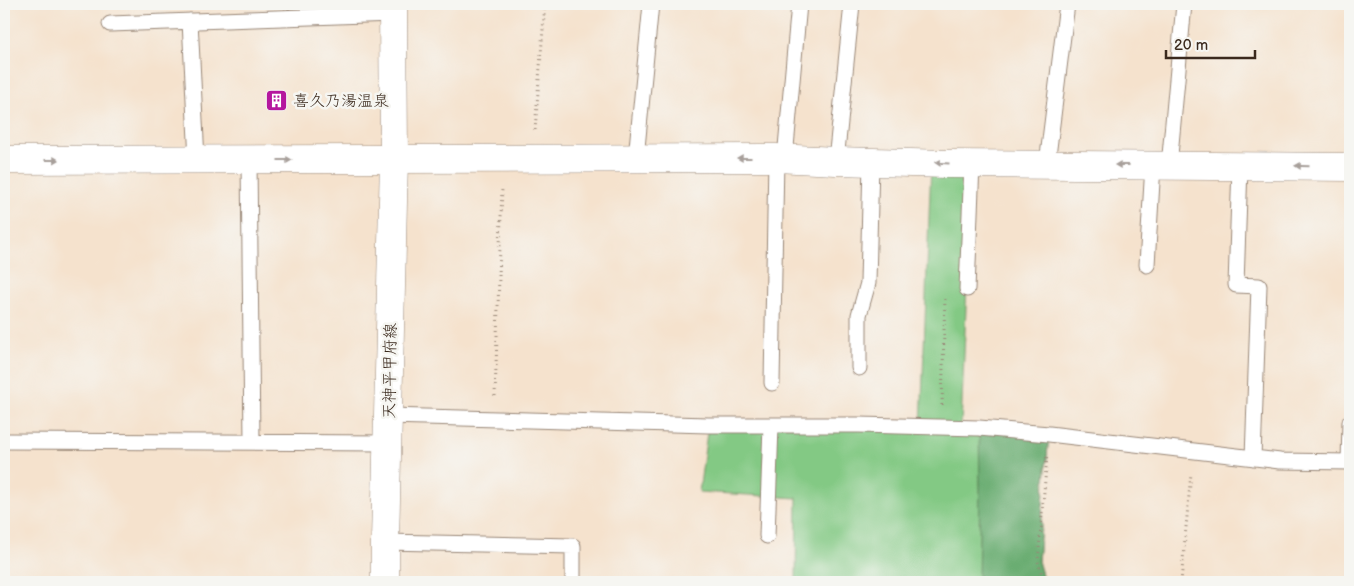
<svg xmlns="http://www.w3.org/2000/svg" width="1354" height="586" viewBox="0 0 1354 586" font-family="'Balsamiq Sans','Klee One',sans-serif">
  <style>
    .green { fill: #83c984; stroke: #5f7a51 }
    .forest { fill: #6aad72; stroke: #526c48 }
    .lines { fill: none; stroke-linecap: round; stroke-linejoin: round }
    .service-casing { stroke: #988676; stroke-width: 17 }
    .minor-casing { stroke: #988676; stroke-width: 29 }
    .secondary-casing { stroke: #988676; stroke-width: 29 }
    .path { stroke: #988676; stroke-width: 3; stroke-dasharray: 1 4; stroke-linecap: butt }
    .service { stroke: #fff; stroke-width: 15 }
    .minor { stroke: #fff; stroke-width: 28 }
    .secondary { stroke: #fff; stroke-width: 28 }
    .oneway { fill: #a79f9a }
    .labels { text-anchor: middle; stroke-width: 5; stroke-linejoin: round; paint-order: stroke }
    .poi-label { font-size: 16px; fill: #3b2a1e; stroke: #f6f6f2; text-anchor: start }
    .street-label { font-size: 16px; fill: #3b2a1e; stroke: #f6f6f2 }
  </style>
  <rect width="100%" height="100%" fill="#f6f6f2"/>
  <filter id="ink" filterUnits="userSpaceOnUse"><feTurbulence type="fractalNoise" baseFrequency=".02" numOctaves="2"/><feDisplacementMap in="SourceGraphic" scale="10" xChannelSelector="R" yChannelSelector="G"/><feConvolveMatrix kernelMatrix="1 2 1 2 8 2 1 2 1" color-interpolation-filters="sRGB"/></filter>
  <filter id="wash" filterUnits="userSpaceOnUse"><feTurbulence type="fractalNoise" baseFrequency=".0096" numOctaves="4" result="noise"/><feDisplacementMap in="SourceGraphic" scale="20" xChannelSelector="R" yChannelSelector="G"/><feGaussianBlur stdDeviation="1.12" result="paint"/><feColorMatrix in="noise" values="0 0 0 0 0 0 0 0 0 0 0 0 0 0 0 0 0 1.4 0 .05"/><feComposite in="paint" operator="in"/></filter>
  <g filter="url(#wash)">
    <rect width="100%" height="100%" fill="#f5e2cd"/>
    <path class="green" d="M 931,163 L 972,164 L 961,427 L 1049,434 L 1038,561 L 1044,582 L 796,582 L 797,498 L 699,492 L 708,425 L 921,427 Z"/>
    <path class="forest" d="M 979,428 L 1049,434 L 1038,561 L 1044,582 L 978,582 L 980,489 Z"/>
  </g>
  <g filter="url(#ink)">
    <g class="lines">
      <defs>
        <path id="service" d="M 190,21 L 197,160
          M 110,24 L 393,14
          M 636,158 L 651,4
          M 785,158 L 799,4
          M 249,160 L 252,442
          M 836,161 L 852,4
          M 1047,164 L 1067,4
          M 1169,166 L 1184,4
          M 1240,166 L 1236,285 L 1259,286 L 1253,458
          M 1147,265 L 1153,165
          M 967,289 L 972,164
          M 859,368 L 859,315 L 868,283 L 871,162
          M 772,383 L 776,158
          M 388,416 L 708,425 L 859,425 L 979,428 L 1049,434 L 1280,461 L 1350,462
          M 4,441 L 388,443
          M 1349,462 L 1350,422
          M 767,536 L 771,426
          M 385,542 L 573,546 L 573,582"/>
        <path id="minor" d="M 4,160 L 776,158 L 836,161 L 948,164 L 1350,167"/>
        <path id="secondary" d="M 385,582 L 385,542 L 394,159 L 393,4"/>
      </defs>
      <use href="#service" class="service-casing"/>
      <use href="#minor" class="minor-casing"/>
      <use href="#secondary" class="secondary-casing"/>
      <path class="path" d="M 535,130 L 545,4
        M 495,396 L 502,188
        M 942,405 L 945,296
        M 1044,582 L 1038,561 L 1047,457
        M 1181,582 L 1191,473"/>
      <use href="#service" class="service"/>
      <use href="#minor" class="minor"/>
      <use href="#secondary" class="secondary"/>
    </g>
    <defs><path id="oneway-solid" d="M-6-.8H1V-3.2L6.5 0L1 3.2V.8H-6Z" transform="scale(1.25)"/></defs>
    <g class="oneway">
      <use href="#oneway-solid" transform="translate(744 158) rotate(180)"/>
      <use href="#oneway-solid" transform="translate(52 160)"/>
      <use href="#oneway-solid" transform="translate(285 160)"/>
      <use href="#oneway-solid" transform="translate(942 163) rotate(-177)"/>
      <use href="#oneway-solid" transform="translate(1122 165) rotate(-180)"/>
      <use href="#oneway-solid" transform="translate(1302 166) rotate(-179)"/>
    </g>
  </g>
  <defs>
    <symbol id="building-square" viewBox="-11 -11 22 22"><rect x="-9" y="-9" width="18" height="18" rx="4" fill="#b5179e" stroke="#f6f6f2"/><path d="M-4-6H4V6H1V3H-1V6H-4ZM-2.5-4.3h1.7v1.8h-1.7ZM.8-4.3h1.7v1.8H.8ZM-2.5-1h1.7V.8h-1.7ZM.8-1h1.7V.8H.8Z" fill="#fff"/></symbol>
  </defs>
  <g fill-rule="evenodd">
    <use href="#building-square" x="264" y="88" width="25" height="25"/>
  </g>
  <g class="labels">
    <g class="poi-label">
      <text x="293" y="106">喜久乃湯温泉</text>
    </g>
    <g class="street-label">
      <text transform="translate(389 371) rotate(-89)" y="6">天神平甲府線</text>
    </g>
  </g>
  <rect width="1354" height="586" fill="none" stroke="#f6f6f2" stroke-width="20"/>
  <path d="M1166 50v8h89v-8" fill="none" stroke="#3b2a1e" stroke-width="2.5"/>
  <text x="1174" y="50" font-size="15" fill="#3b2a1e" stroke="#f6f6f2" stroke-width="4" paint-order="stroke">20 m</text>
</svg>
